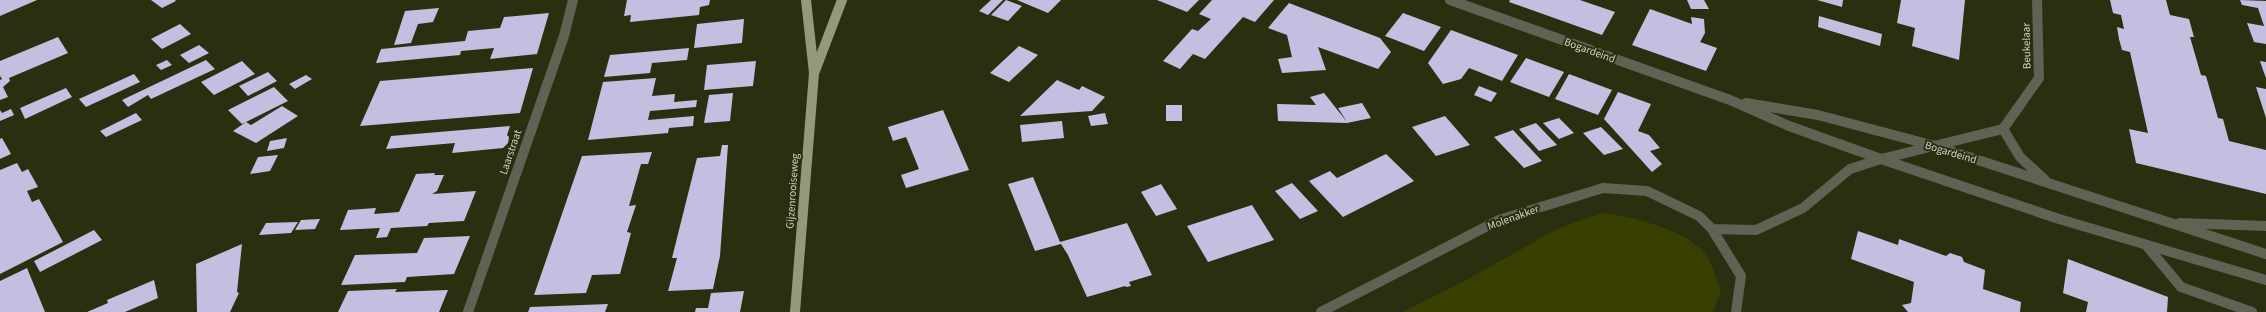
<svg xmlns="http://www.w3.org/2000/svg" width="2266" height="312" viewBox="0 0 2266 312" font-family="'Source Sans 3',sans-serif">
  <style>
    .green { fill: #383f00 }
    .building { fill: #c6bee1 }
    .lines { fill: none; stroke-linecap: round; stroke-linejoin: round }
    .minor { stroke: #606354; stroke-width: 10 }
    .major { stroke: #93997b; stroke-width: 10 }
    .labels { text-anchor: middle; stroke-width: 4; stroke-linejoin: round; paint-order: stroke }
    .street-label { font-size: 11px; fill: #d1d5c2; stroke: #2a2f10 }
  </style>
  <rect width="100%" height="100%" fill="#2a2f10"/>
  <path class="green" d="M 1602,213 C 1632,216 1692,231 1708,258 C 1713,268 1717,280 1721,290 L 1713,312 L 1402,312 L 1466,280 L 1559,228 Z"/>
  <path class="building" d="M 0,0 L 37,0 L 0,16 Z
    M 151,0 L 175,0 L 176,1 L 162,8 Z
    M 627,0 L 710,0 L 709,5 L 700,7 L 699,15 L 630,22 L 631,15 L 624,16 Z
    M 991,0 L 1003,0 L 988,15 L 979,11 Z
    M 1006,0 L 1022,6 L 1008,21 L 991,15 Z
    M 1017,0 L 1061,0 L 1048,13 Z
    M 1157,0 L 1199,0 L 1187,12 Z
    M 1212,0 L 1274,0 L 1255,22 L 1243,17 L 1205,59 L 1193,54 L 1180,69 L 1163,61 L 1192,29 L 1198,31 L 1211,19 L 1199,14 Z
    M 1510,0 L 1580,0 L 1615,12 L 1602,35 L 1509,2 Z
    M 1687,0 L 1704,0 L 1709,9 L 1691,9 Z
    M 1818,0 L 1843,0 L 1842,7 L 1817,0 Z
    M 1901,0 L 1965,0 L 1959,60 L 1912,46 L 1915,28 L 1897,23 Z
    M 2110,0 L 2166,0 L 2170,15 L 2189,19 L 2194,37 L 2190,37 L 2201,75 L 2206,76 L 2218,118 L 2223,119 L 2229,141 L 2266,150 L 2266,194 L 2136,163 L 2129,129 L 2148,133 L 2130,52 L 2122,50 L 2119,39 L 2117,27 L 2124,29 L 2121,15 L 2113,13 Z
    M 2240,0 L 2266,1 L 2266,44 L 2254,42 L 2247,23 L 2264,26 L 2258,8 L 2242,5 Z
    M 1289,3 L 1380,38 L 1391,52 L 1378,69 L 1318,47 L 1326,70 L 1282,73 L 1278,59 L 1292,57 L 1287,35 L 1268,28 Z
    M 439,8 L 433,22 L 418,24 L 411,43 L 394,45 L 405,11 Z
    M 1650,9 L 1692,24 L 1691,17 L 1704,19 L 1705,33 L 1700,42 L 1717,48 L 1706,71 L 1632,45 Z
    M 549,13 L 537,54 L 490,59 L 494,48 L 461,51 L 460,55 L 376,63 L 381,49 L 465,41 L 468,31 L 500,28 L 504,17 Z
    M 1403,13 L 1441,27 L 1424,51 L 1385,36 Z
    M 1819,16 L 1882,34 L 1880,46 L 1818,27 Z
    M 744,19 L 742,43 L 694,48 L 697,24 Z
    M 180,24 L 191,34 L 162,49 L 151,39 Z
    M 1451,30 L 1518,55 L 1502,81 L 1469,68 L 1461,79 L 1443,84 L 1428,63 Z
    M 58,37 L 68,53 L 9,78 L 10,81 L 3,87 L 8,97 L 0,100 L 0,80 L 2,79 L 0,76 L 0,61 Z
    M 199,45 L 209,53 L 189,63 L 180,55 Z
    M 1019,46 L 1038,55 L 1009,82 L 990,73 Z
    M 689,48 L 687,60 L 652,63 L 650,73 L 604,77 L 610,55 Z
    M 1526,58 L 1564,72 L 1549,97 L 1510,82 Z
    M 167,60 L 172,65 L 161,70 L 156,65 Z
    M 206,60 L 215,69 L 151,99 L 148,95 L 128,107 L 122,100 Z
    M 242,61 L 255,74 L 214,95 L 201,82 Z
    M 756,61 L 753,86 L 704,90 L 707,65 Z
    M 2260,61 L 2266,62 L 2266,78 L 2263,70 Z
    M 533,68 L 520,113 L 360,126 L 380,81 Z
    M 268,72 L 277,81 L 248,96 L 239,86 Z
    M 134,74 L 140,82 L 86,107 L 79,99 Z
    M 1569,74 L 1612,90 L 1598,115 L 1555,99 Z
    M 306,75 L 312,79 L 295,89 L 289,84 Z
    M 656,78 L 652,96 L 675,94 L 674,102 L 697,100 L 696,107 L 650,111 L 648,120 L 694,116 L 693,126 L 669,128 L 668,133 L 588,140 L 603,82 Z
    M 1057,80 L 1079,90 L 1082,86 L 1105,97 L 1092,111 L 1020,116 Z
    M 1479,86 L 1497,93 L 1491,102 L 1474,95 Z
    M 274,87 L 288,101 L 242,124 L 228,110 Z
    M 2256,87 L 2266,89 L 2266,118 Z
    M 66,88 L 72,97 L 25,119 L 20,108 Z
    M 1618,92 L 1651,104 L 1638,131 L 1649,135 L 1660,148 L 1650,151 L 1662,164 L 1652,172 L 1604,119 Z
    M 733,93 L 730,121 L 704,123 L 709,95 Z
    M 1324,93 L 1347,122 L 1338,108 L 1362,103 L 1371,118 L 1347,123 L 1278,121 L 1277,104 L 1316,105 L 1310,97 Z
    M 1166,105 L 1182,105 L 1182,121 L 1166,121 Z
    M 282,106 L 298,116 L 256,143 L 233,131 L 246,122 L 251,125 Z
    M 11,109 L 14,115 L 0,121 L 0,110 L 2,113 Z
    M 943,110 L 969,170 L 906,188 L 901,175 L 919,169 L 906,137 L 893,141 L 888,127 Z
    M 136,113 L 142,120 L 106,137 L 100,131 Z
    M 1105,113 L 1108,124 L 1091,126 L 1088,116 Z
    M 1445,116 L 1470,145 L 1436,156 L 1412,127 Z
    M 1559,118 L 1574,133 L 1559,139 L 1543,123 Z
    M 1062,121 L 1064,138 L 1022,142 L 1020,125 Z
    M 1536,123 L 1557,145 L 1539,151 L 1519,129 Z
    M 510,126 L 507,135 L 509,137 L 508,143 L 503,148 L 452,153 L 455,143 L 386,149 L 391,136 Z
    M 1601,127 L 1623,149 L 1604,155 L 1583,133 Z
    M 1513,130 L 1542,161 L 1524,168 L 1494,137 Z
    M 2,138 L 11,154 L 0,159 L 0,139 Z
    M 287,138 L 284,148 L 267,151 L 270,141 Z
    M 722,145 L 728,145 L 720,256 L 713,289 L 668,291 L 677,258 L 672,258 L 697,158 L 720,156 Z
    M 652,152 L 648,164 L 641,164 L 629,206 L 636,205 L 627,232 L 631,233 L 620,274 L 592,275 L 586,293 L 534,295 L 582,156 Z
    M 1386,154 L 1414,181 L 1343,217 L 1309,181 L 1330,171 L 1337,178 Z
    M 278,155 L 270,171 L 250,174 L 258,157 Z
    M 17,163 L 22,172 L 28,169 L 38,187 L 27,191 L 32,202 L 39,199 L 63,242 L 0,274 L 0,170 Z
    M 435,173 L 434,175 L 444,175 L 437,191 L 432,194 L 476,191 L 464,221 L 429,223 L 427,226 L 391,228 L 387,237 L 376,238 L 380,228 L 340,230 L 348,210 L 376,208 L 374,214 L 399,212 L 416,174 Z
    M 1033,177 L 1060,242 L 1127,223 L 1152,275 L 1129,282 L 1131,286 L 1126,287 L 1125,286 L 1087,297 L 1068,255 L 1061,244 L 1035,251 L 1008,184 Z
    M 1292,183 L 1318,211 L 1300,219 L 1275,191 Z
    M 1161,184 L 1177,209 L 1156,216 L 1141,192 Z
    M 1252,205 L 1274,240 L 1208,262 L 1187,226 Z
    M 320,219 L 315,229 L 295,230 L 301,220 Z
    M 298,222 L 291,233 L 259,235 L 266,223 Z
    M 94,230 L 102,240 L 40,272 L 34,261 Z
    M 1858,231 L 1898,245 L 1899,239 L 1946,256 L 1950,253 L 1962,257 L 1964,262 L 1985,270 L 1983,289 L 2021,302 L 2020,312 L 1908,312 L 1902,305 L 1911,303 L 1914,282 L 1851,259 Z
    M 470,236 L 454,274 L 407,277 L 405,282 L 341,285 L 355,255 L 417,253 L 424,238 Z
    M 242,244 L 237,292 L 239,293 L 230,312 L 197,312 L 196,264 Z
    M 2068,259 L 2168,297 L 2167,312 L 2086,312 L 2088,302 L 2063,293 Z
    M 27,268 L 45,312 L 0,312 L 0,281 Z
    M 154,280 L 158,298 L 125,312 L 87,312 L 108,303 L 107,300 Z
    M 397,289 L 395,292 L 448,290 L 439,312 L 338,312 L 348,291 Z
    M 744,291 L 740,312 L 695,312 L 696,308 L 708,308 L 711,293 Z
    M 608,304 L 605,312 L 528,312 L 530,307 Z"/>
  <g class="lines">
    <path class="minor" d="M 1450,0 L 1730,100 L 1789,126 L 1881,159 L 2059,219 L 2266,280
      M 1746,103 L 1818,115 L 1935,146 L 2266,254
      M 2003,129 L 2020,157 L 2045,180
      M 2180,223 L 2266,226
      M 1712,229 L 1756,230 L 1803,208 L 1850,169 L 1881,159 L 2003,129 L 2039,78 L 2037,0
      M 2146,245 L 2181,287 L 2252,312
      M 468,312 L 564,36 L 573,0
      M 1321,312 L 1499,220 L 1603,188 L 1647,191 L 1699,216 L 1712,229 L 1741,276 L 1736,312"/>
    <path class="major" d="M 815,71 L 842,0
      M 795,312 L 814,73 L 806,0"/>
  </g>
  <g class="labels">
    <g class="street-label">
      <text transform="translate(2026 46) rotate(-91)" y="4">Beukelaar</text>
      <text transform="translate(1590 50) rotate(20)" y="4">Bogardeind</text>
      <text transform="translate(510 152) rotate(-71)" y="4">Laarstraat</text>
      <text transform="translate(1951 152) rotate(17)" y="4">Bogardeind</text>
      <text transform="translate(792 191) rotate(-86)" y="4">Gijzenrooiseweg</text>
      <text transform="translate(1513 217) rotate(-20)" y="4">Molenakker</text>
    </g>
  </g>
</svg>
